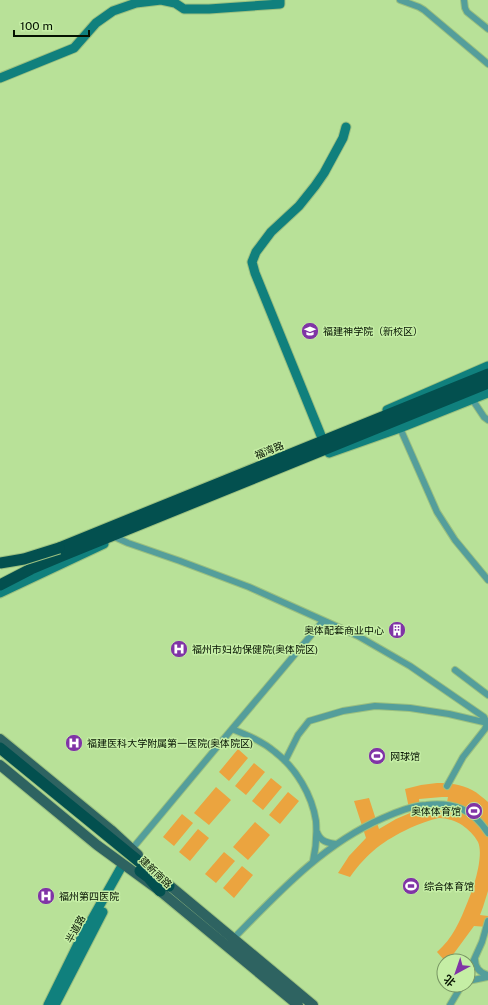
<svg xmlns="http://www.w3.org/2000/svg" width="488" height="1005" viewBox="0 0 488 1005" font-family="'Public Sans','Noto Sans SC',sans-serif">
  <style>
    .green { fill: #eba43f; fill-rule: evenodd }
    .lines { fill: none; stroke-linecap: round; stroke-linejoin: round }
    .street-casing { stroke: #9bc080; stroke-width: 8 }
    .secondary-casing { stroke: #9bc080; stroke-width: 11 }
    .primary-casing { stroke: #9bc080; stroke-width: 12 }
    .highway-casing { stroke: #9bc080; stroke-width: 13 }
    .street { stroke: #549e9b; stroke-width: 6 }
    .secondary { stroke: #10807d; stroke-width: 9 }
    .primary { stroke: #2e6361; stroke-width: 10 }
    .highway { stroke: #03504f; stroke-width: 11 }
    .highway-bridge-casing { stroke: #9bc080; stroke-width: 13; stroke-linecap: butt }
    .highway-bridge { stroke: #03504f; stroke-width: 11 }
    .labels { text-anchor: middle; stroke-width: 3; stroke-linejoin: round; paint-order: stroke }
    .poi-label { font-size: 10px; fill: #051200; stroke: #c5eea5; text-anchor: start }
    .street-label { font-size: 10px; fill: #051200; stroke: #c5eea5 }
  </style>
  <rect width="100%" height="100%" fill="#b8e198"/>
  <path class="green" d="M 238,749 L 248,758 L 229,781 L 219,772 Z
    M 254,763 L 265,772 L 246,795 L 235,786 Z
    M 271,778 L 282,787 L 263,810 L 252,801 Z
    M 437,783 C 449,783 461,784 472,790 C 478,793 483,798 488,802 L 488,891 L 483,907 L 480,915 L 488,916 L 488,927 L 474,926 L 452,956 L 446,961 L 445,961 L 437,952 C 453,938 460,921 468,901 C 474,888 484,855 478,842 C 474,835 469,830 462,825 C 456,821 447,818 439,818 C 430,820 419,824 410,828 C 383,841 368,852 350,877 L 338,873 L 349,856 L 366,838 L 354,801 L 369,798 L 379,829 L 396,819 L 410,813 L 405,789 L 421,785 ZM 442,797 L 448,797 L 446,807 L 431,806 L 420,809 L 419,799 Z
    M 216,787 L 231,800 L 209,825 L 194,813 Z
    M 288,792 L 299,801 L 280,824 L 269,815 Z
    M 182,814 L 193,823 L 174,846 L 163,837 Z
    M 255,822 L 270,835 L 248,860 L 233,847 Z
    M 198,829 L 209,838 L 190,861 L 179,852 Z
    M 224,852 L 235,861 L 216,883 L 205,874 Z
    M 242,866 L 253,875 L 234,898 L 223,888 Z"/>
  <g class="lines">
    <defs>
      <path id="street" d="M 400,0 L 419,7 L 424,10 L 488,64
        M 464,0 L 465,8 L 467,12 L 488,29
        M 472,399 L 484,417 L 488,420
        M 400,428 L 437,512 L 455,540 L 488,580
        M 117,538 L 128,543 L 180,561 L 249,587 L 358,636 L 410,666 L 484,717 L 487,723 L 485,729 L 463,757 L 447,786
        M 455,670 L 488,695
        M 232,729 C 247,735 262,741 275,752 C 296,768 312,795 316,821 C 317,835 316,848 313,861
        M 285,761 L 298,735 L 309,721 L 343,711 L 375,706 L 410,708 L 449,714 L 488,723
        M 317,832 C 320,841 327,843 336,844
        M 132,849 L 232,729 L 323,621
        M 233,939 C 278,893 323,844 383,818 C 397,812 411,806 426,805 C 453,802 473,809 488,833
        M 475,959 C 475,968 480,973 488,975
        M 468,973 L 482,942 L 488,921
        M 468,981 L 488,977
        M 450,1005 L 462,985"/>
      <path id="secondary" d="M 0,78 L 74,48 L 96,23 L 113,11 L 136,3 L 161,0 L 175,3 L 184,9 L 209,9 L 280,4 L 280,0
        M 387,410 L 488,366
        M 322,438 L 255,273 L 252,262 L 256,252 L 271,232 L 299,206 L 315,186 L 324,173 L 343,138 L 346,127
        M 329,453 L 400,428 L 488,393
        M 0,593 L 104,544
        M 48,1005 L 78,944 L 123,864
        M 55,1005 L 103,912"/>
      <path id="primary" d="M 0,739 L 111,830 L 138,855
        M 0,765 L 97,845 L 160,891 L 298,1005
        M 163,880 L 313,1005"/>
      <path id="highway" d="M 59,548 L 488,374
        M 0,585 L 31,569 L 62,556 L 488,383
        M 0,748 L 169,886
        M 140,871 L 148,877 L 160,891"/>
    </defs>
    <use href="#street" class="street-casing"/>
    <use href="#secondary" class="secondary-casing"/>
    <use href="#primary" class="primary-casing"/>
    <use href="#highway" class="highway-casing"/>
    <use href="#street" class="street"/>
    <use href="#secondary" class="secondary"/>
    <use href="#primary" class="primary"/>
    <use href="#highway" class="highway"/>
    <defs>
      <path id="highway-bridge" d="M 0,563 L 24,559 L 59,548"/>
    </defs>
    <use href="#highway-bridge" class="highway-bridge-casing"/>
    <use href="#highway-bridge" class="highway-bridge"/>
  </g>
  <defs>
    <symbol id="university-disc" viewBox="-11 -11 22 22"><circle r="9.5" fill="#8034a6" stroke="#c5eea5"/><path d="M0-5L7-2L0 1L-7-2ZM-4 1L0 2.5L4 1V4Q0 6-4 4Z" fill="#fff"/></symbol>
    <symbol id="building-disc" viewBox="-11 -11 22 22"><circle r="9.5" fill="#8034a6" stroke="#c5eea5"/><path d="M-4-6H4V6H1V3H-1V6H-4ZM-2.5-4.3h1.7v1.8h-1.7ZM.8-4.3h1.7v1.8H.8ZM-2.5-1h1.7V.8h-1.7ZM.8-1h1.7V.8H.8Z" fill="#fff"/></symbol>
    <symbol id="hospital-disc" viewBox="-11 -11 22 22"><circle r="9.5" fill="#8034a6" stroke="#c5eea5"/><path d="M-5-5h3v3.5h4V-5h3V5h-3V1.5h-4V5h-3Z" fill="#fff"/></symbol>
    <symbol id="stadium-disc" viewBox="-11 -11 22 22"><circle r="9.5" fill="#8034a6" stroke="#c5eea5"/><path d="M0-5a6.5 5 0 1 0 0 10a6.5 5 0 1 0 0-10ZM-3.5-1.8h7v3.6h-7Z" fill="#fff"/></symbol>
  </defs>
  <g fill-rule="evenodd">
    <use href="#university-disc" x="300" y="321" width="20" height="20"/>
    <use href="#building-disc" x="387" y="620" width="20" height="20"/>
    <use href="#hospital-disc" x="169" y="639" width="20" height="20"/>
    <use href="#hospital-disc" x="64" y="733" width="20" height="20"/>
    <use href="#stadium-disc" x="367" y="746" width="20" height="20"/>
    <use href="#stadium-disc" x="464" y="801" width="20" height="20"/>
    <use href="#stadium-disc" x="401" y="876" width="20" height="20"/>
    <use href="#hospital-disc" x="36" y="886" width="20" height="20"/>
  </g>
  <g class="labels">
    <g class="poi-label">
      <text x="323" y="335">福建神学院（新校区）</text>
      <text x="384" y="634" text-anchor="end">奥体配套商业中心</text>
      <text x="192" y="653">福州市妇幼保健院(奥体院区)</text>
      <text x="87" y="747">福建医科大学附属第一医院(奥体院区)</text>
      <text x="390" y="760">网球馆</text>
      <text x="461" y="815" text-anchor="end">奥体体育馆</text>
      <text x="424" y="890">综合体育馆</text>
      <text x="59" y="900">福州第四医院</text>
    </g>
    <g class="street-label">
      <text transform="translate(269 450) rotate(-22)" y="4">福湾路</text>
      <text transform="translate(156 872) rotate(44)" y="4">建新南路</text>
      <text transform="translate(75 929) rotate(-62)" y="4">半道路</text>
    </g>
  </g>
  <g transform="translate(456 973) rotate(220)"><circle r="19" fill="#c5eea5" stroke="#789663"/>
  <path d="M0-3L7 15L0 10L-7 15Z" fill="#8034a6"/>
  <text y="-6" font-size="11" font-weight="bold" text-anchor="middle" fill="#051200">北</text>
  </g>
  <path d="M14 30v6h75v-6" fill="none" stroke="#051200" stroke-width="2"/>
  <text x="20" y="30" font-size="12" fill="#051200" stroke="#c5eea5" stroke-width="3" paint-order="stroke">100 m</text>
</svg>
